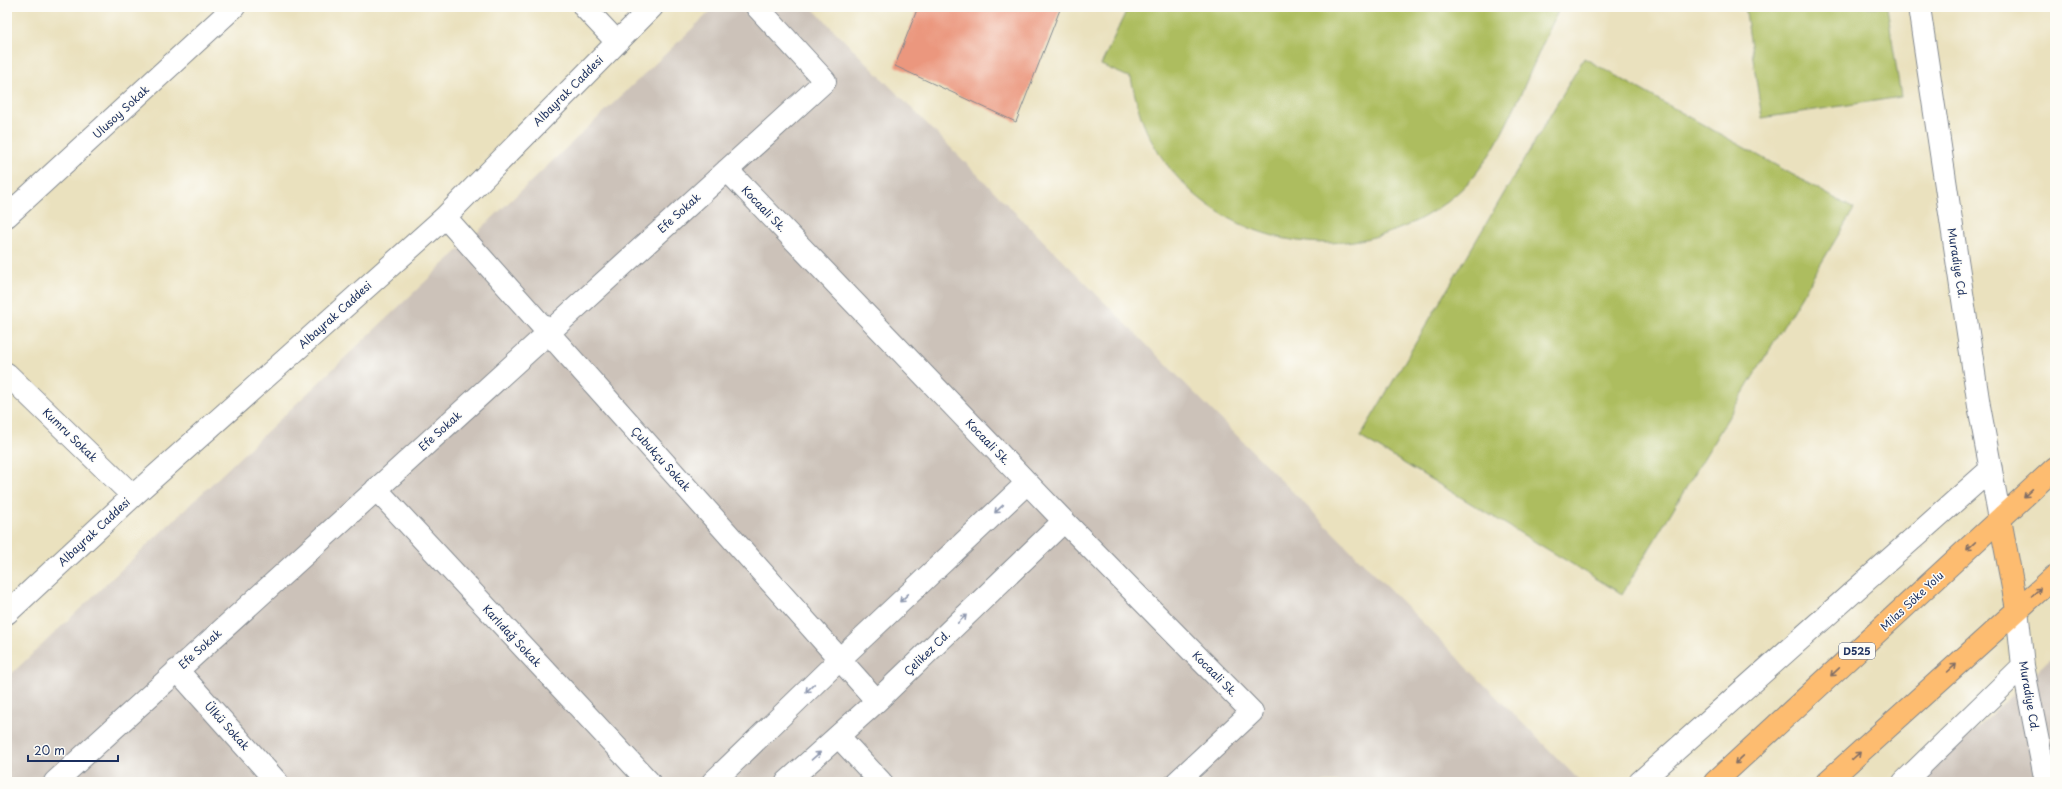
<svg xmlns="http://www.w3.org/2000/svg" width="2062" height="789" viewBox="0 0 2062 789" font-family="'Playpen Sans',sans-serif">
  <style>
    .industrial { fill: #ccc2b9 }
    .green { fill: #adbd5f; stroke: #64765e }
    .building { fill: #eb977e }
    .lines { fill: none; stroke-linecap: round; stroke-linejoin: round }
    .minor-casing { stroke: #82888e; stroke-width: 24 }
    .highway-casing { stroke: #82888e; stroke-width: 24 }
    .minor { stroke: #fff; stroke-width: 22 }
    .highway { stroke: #fdbc70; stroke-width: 22 }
    .oneway { stroke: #816e66 }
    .oneway2 { stroke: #8d97ae }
    .labels { text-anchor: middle; stroke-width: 3; stroke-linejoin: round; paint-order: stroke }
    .shield { fill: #fdfcf7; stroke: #5f6c8c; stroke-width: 1 }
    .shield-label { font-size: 10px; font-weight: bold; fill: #1b2f5e }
    .street-label { font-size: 11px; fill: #1b2f5e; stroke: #fdfcf7 }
  </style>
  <rect width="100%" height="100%" fill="#fdfcf7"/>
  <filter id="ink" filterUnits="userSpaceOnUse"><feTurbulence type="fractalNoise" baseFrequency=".025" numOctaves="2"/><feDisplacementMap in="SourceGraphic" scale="8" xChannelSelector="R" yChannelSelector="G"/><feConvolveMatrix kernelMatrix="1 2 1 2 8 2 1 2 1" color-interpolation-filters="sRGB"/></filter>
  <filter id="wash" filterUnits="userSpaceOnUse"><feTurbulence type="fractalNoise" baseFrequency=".012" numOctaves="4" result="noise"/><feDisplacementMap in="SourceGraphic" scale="16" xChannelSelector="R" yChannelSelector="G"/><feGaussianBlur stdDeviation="0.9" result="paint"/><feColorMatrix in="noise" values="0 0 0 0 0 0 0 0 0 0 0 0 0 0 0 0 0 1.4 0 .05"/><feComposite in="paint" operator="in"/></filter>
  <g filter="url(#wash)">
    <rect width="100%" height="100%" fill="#eae1be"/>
    <path class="industrial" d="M 715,7 L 811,7 L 1581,782 L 7,782 L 7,678 Z
      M 2055,654 L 2055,782 L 1916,782 L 1968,736 Z"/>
    <path class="green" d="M 1128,7 L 1560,7 C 1547,34 1535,61 1523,89 C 1505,128 1488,167 1455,195 C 1356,280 1202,248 1146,130 C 1139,114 1135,96 1131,78 L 1101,65 Z
      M 1745,7 L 1887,7 L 1901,97 L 1762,118 Z
      M 1584,58 L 1854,209 L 1622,594 L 1360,437 Z"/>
    <g id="blocks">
      <path class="building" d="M 918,7 L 1061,7 L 1016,122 L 895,66 Z"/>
    </g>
  </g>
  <g filter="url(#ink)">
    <use href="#blocks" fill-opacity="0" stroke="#82888e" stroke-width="1"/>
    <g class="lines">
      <defs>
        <path id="minor" d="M 584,7 L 617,42
          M 1919,7 L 1979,406 L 2000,519
          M 727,170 L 1064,521 L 1252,712 L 1177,782
          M 7,216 L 234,7
          M 445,217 L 877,701
          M 7,374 L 133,496
          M 376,489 L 649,782
          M 2017,609 L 2023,666 L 2046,782
          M 7,613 L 133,496 L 445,217 L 652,7
          M 177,670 L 277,782
          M 839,737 L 881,782
          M 55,782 L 825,81 L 757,7
          M 713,782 L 840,659 L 1027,483
          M 787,782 L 877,701 L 1064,521
          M 1640,782 L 1991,469
          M 1904,782 L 2023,666"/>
        <path id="highway" d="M 2000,519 L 2017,609
          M 1715,782 L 2055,468
          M 1827,782 L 2055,576"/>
      </defs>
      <use href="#minor" class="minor-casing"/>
      <use href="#highway" class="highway-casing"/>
      <use href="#minor" class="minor"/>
      <use href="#highway" class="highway"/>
    </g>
    <defs><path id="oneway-shaft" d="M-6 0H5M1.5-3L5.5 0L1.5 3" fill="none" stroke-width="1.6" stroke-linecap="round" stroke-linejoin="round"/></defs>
    <g class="oneway">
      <use href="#oneway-shaft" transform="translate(2028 493) rotate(137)"/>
      <use href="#oneway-shaft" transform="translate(1971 546) rotate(137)"/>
      <use href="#oneway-shaft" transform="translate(2036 592) rotate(-42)"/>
      <use href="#oneway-shaft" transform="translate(1952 668) rotate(-42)"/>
      <use href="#oneway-shaft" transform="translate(1835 672) rotate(137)"/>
      <use href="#oneway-shaft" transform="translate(1856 756) rotate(-42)"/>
      <use href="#oneway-shaft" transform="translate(1739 760) rotate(137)"/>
    </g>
    <g class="oneway2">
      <use href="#oneway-shaft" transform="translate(999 509) rotate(137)"/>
      <use href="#oneway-shaft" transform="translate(904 598) rotate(137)"/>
      <use href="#oneway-shaft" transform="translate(962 619) rotate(-44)"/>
      <use href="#oneway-shaft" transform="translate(810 688) rotate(136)"/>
      <use href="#oneway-shaft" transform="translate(816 756) rotate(-41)"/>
    </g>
  </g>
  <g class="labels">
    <rect class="shield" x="1839" y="643" width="36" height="16" rx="3"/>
    <g class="shield-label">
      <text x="1857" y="655">D525</text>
    </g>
    <g class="street-label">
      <text transform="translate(568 91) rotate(-45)" y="4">Albayrak Caddesi</text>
      <text transform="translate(121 112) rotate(-43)" y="4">Ulusoy Sokak</text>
      <text transform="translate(764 209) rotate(46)" y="4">Kocaali Sk.</text>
      <text transform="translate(679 213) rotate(-42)" y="4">Efe Sokak</text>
      <text transform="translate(1957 263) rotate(81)" y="4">Muradiye Cd.</text>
      <text transform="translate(335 315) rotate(-42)" y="4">Albayrak Caddesi</text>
      <text transform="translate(440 431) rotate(-42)" y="4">Efe Sokak</text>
      <text transform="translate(70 435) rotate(44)" y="4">Kumru Sokak</text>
      <text transform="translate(988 442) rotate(46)" y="4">Kocaali Sk.</text>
      <text transform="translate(661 459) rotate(48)" y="4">Çubukçu Sokak</text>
      <text transform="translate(94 532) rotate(-43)" y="4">Albayrak Caddesi</text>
      <text transform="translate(1912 601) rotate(-43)" y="4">Milas Söke Yolu</text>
      <text transform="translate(512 636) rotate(47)" y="4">Karlıdağ Sokak</text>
      <text transform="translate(200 649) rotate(-42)" y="4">Efe Sokak</text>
      <text transform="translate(927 653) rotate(-44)" y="4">Çelikez Cd.</text>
      <text transform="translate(1215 674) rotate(45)" y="4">Kocaali Sk.</text>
      <text transform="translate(2029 696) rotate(80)" y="4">Muradiye Cd.</text>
      <text transform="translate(227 726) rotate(48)" y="4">Ülkü Sokak</text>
    </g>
  </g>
  <rect width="2062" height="789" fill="none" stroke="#fdfcf7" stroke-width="24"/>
  <path d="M28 755v6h90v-6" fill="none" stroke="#1b2f5e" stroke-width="2"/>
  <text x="34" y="755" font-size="12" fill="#1b2f5e" stroke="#fdfcf7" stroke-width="3" paint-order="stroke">20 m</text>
</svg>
